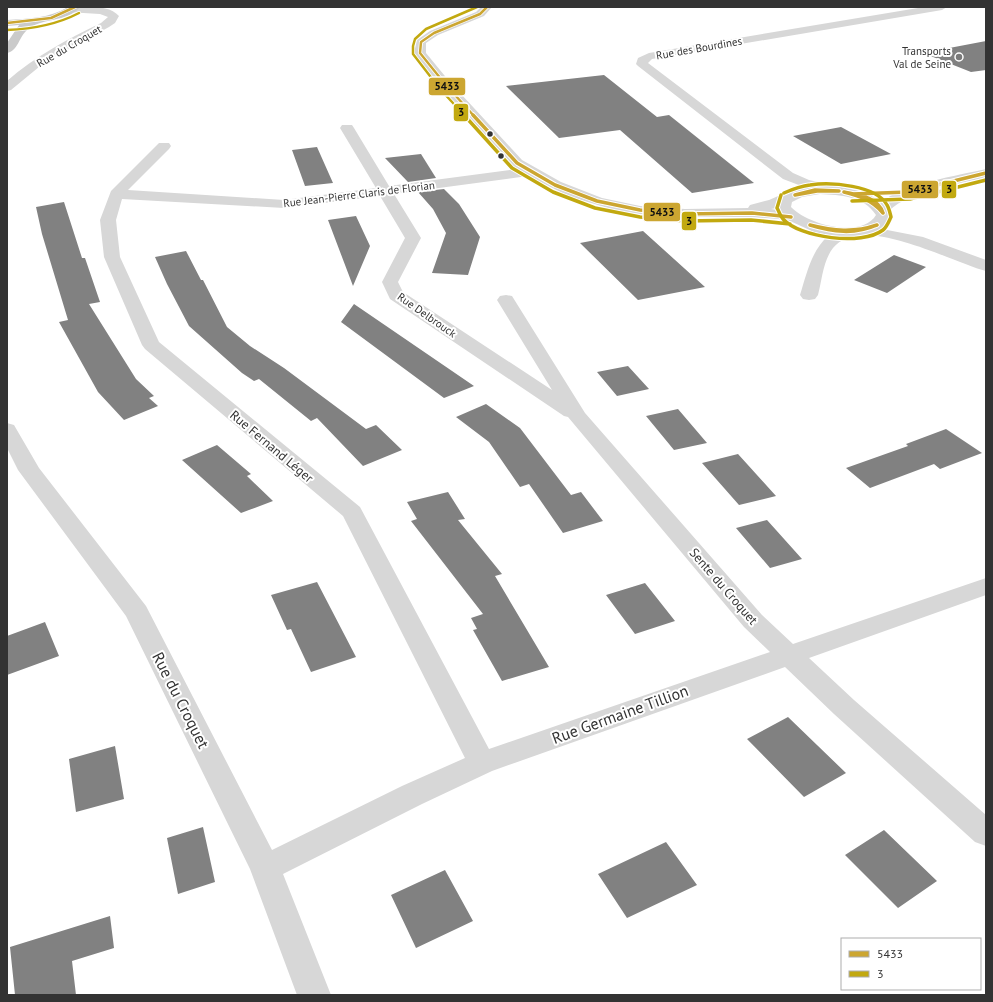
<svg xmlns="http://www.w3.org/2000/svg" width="993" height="1002" viewBox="0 0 993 1002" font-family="'PT Sans',sans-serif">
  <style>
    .building { fill: #818181 }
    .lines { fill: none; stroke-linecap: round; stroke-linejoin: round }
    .minor { fill: #d7d7d7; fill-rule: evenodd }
    .major { fill: #cacaca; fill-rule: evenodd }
    .bus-1-far1-casing { stroke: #fff; stroke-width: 4 }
    .bus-1-casing { stroke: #fff; stroke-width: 5.5 }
    .bus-2-far1-casing { stroke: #fff; stroke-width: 4 }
    .bus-2-casing { stroke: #fff; stroke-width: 5.5 }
    .bus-1-far1 { stroke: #cca631; stroke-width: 2.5 }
    .bus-1 { stroke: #cca631; stroke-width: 3.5 }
    .bus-2-far1 { stroke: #c2a910; stroke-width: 2.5 }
    .bus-2 { stroke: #c2a910; stroke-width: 3.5 }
    .poi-dot { fill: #7a7a7a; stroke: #fff; stroke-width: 1.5 }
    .bus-dot { fill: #333; stroke: #fff; stroke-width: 1.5 }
    .labels { text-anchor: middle; stroke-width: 4; stroke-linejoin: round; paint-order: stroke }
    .far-street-label { font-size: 11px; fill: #333; stroke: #fff }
    .far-poi-label { font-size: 11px; fill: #333; stroke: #fff; text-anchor: end }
    .street-label { font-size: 13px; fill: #333; stroke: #fff }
    .near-street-label { font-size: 16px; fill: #333; stroke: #fff }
    .line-badge { stroke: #fff; stroke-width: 1.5 }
    .pale-badge-label { font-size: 11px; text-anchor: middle; font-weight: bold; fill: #111 }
  </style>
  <rect width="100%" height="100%" fill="#fff"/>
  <path class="building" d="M 986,41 L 986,70 L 971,72 L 923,53 Z
    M 604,75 L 657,117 L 669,115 L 754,183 L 692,193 L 620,130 L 559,138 L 506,86 Z
    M 841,127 L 891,154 L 841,164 L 793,136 Z
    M 317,147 L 333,183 L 305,186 L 292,150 Z
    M 421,154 L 436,178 L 408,182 L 385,158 Z
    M 444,189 L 459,204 L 480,237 L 468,275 L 432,273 L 446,233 L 433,209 L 418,192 Z
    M 64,202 L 82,258 L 85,258 L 100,302 L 89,304 L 136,379 L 154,396 L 149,398 L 158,406 L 124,420 L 98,392 L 59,322 L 68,320 L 42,234 L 36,207 Z
    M 356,216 L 370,246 L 353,286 L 328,220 Z
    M 643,231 L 705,287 L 638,300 L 580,243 Z
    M 186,251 L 201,280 L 203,280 L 227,327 L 250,346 L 284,368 L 366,429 L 376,425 L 402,450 L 363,466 L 317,418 L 311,421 L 259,379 L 254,381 L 242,373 L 189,326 L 167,284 L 155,257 Z
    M 894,255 L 926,267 L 887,293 L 854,280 Z
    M 354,304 L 474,386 L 444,398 L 341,322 Z
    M 628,366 L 649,389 L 617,396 L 597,372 Z
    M 486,404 L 520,428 L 571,495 L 581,492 L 603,521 L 563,533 L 529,484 L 520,487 L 489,442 L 456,417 Z
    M 678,409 L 707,443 L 674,450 L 646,416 Z
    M 946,429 L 982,453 L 940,469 L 934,464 L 870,488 L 846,468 L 908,446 L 906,444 Z
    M 217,445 L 251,474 L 247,476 L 273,501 L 241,513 L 182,460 Z
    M 738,454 L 776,496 L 739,505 L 702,463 Z
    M 448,492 L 465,519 L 458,520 L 502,574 L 495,576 L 549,667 L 502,681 L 473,630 L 477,629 L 471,618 L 483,614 L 411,521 L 417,519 L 407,502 Z
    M 767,520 L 776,530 L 802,559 L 770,568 L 736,528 Z
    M 317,582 L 356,657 L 311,672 L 291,629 L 287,630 L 271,595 Z
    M 645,583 L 675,621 L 635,634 L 606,595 Z
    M 45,622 L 59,656 L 7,675 L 7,636 Z
    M 788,717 L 846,773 L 804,797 L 747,739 Z
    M 115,746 L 124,799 L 76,812 L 69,759 Z
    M 203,827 L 215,882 L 178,894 L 167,838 Z
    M 884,830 L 937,881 L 898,908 L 845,855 Z
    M 666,842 L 697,885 L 627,918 L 598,874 Z
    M 445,870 L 473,921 L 416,948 L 391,895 Z
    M 110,916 L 114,948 L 72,961 L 76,995 L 15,995 L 10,947 Z"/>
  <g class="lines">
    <path class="minor" d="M 71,7 C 85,7 109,4 119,16 L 115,23 L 109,27 L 45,62 L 11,90 L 7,91 L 7,81 C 35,56 68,39 101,23 L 108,17 L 100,14 L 67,12 L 66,10 Z
      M 481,7 L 492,7 L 484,16 L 438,35 L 426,43 L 426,53 L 449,81 L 522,160 L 561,182 L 602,198 L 640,206 L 685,209 L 748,208 L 750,205 L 769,200 L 792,190 L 804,187 L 783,179 L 638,66 L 636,64 L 638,58 L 649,53 L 924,7 L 947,7 L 942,10 L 652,59 L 648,63 L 793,173 L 809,180 L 864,192 L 882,202 C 899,185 960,175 986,169 L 986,177 C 957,185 910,190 889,211 L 892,215 L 882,229 L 923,237 L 986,260 L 986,271 C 951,262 861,212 833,248 C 823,261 822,280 818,295 L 815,299 L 809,300 L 803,299 L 800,295 C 807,273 811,251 829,235 L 814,232 L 790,221 L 778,219 L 752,217 L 663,217 L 618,211 L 571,197 L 528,176 L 394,194 L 421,238 L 398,282 L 403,292 L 552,390 L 497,300 L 500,296 L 506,295 L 512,296 L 585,413 L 762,615 L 793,644 L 986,578 L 986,595 L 809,658 L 854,700 L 986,815 L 986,846 L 975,842 L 834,714 L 785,667 L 492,771 L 422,804 L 283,874 L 331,995 L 297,995 L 250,869 L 126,616 L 18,470 L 7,448 L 7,423 L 14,425 L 39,468 L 146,606 L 272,850 L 402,786 L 465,758 L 343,516 L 145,349 L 142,345 L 104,257 L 100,220 L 111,191 L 159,143 L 169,143 L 171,146 L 169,149 L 128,190 L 284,200 L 376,188 L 340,128 L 342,125 L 352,125 L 354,128 L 389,186 L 517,169 L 512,166 L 441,87 L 414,53 L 417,40 L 430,31 L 476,12 ZM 820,194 C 840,195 864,196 876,215 C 862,239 808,225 791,207 L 792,202 L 802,197 ZM 380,196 L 405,238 L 382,282 L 390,299 L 564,416 L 568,417 L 744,627 L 770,652 L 489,749 L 360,507 L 159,342 L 120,257 L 116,220 L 122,199 L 284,208 ZM 777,208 L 778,210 L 771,209 Z"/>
    <path class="major" d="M 68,7 L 80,7 C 67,23 41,17 27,30 C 19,37 18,51 7,53 L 7,43 L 19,25 L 7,26 L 7,20 C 28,19 50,18 68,7 Z"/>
    <defs>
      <path id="bus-1-far1" d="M 7,23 L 51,18 L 75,7
        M 474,116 L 445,84 L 420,53 L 421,42 L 434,33 L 480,14 L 487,7"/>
      <path id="bus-1" d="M 473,115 L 517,163 L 555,185 L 597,201 L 640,210 L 685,214 L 752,213 L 791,217
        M 844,192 C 858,195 878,197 883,213
        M 844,192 C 860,196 872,200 883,213
        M 852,194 L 909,192 L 986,173
        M 795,195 L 815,190 L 839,191
        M 795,195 L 817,191 L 839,191
        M 810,225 C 833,231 854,233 877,225
        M 810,225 C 833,232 854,235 877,225"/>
      <path id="bus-2-far1" d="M 7,30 C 33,29 56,25 79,13
        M 465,116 L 440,89 L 413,54 L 413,46 L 415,39 L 426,29 L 477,7"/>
      <path id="bus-2" d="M 464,115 L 512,168 L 553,192 L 595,208 L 640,217 L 685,221 L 751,220 L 790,224
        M 781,195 L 777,208 C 779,211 780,216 783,219 C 800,238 862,246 883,230 C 887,227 889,221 891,217 C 890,213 889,208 887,205 C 876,185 831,182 810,185 C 801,186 793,189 784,193
        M 852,201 L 910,199 L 986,180"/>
    </defs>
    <use href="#bus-1-far1" class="bus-1-far1-casing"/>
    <use href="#bus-1" class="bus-1-casing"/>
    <use href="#bus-2-far1" class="bus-2-far1-casing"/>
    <use href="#bus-2" class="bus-2-casing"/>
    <use href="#bus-1-far1" class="bus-1-far1"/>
    <use href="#bus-1" class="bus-1"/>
    <use href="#bus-2-far1" class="bus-2-far1"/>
    <use href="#bus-2" class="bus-2"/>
  </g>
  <circle class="poi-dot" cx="959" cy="57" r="4"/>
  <g class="bus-dot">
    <circle cx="490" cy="134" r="3.5"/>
    <circle cx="501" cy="156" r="3.5"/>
  </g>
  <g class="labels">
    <g class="far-street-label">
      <text transform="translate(69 46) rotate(-30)" y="4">Rue du Croquet</text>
      <text transform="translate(699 48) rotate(-10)" y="4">Rue des Bourdines</text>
      <text transform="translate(359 194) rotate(-7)" y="4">Rue Jean-Pierre Claris de Florian</text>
      <text transform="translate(427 315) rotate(35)" y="4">Rue Delbrouck</text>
    </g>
    <g class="far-poi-label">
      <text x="951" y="55">Transports<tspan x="951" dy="13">Val de Seine</tspan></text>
    </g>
    <g class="street-label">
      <text transform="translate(272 446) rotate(40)" y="5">Rue Fernand Léger</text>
      <text transform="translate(724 586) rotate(49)" y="5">Sente du Croquet</text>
    </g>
    <g class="near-street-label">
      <text transform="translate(181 700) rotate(63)" y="6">Rue du Croquet</text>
      <text transform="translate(620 714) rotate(-20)" y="6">Rue Germaine Tillion</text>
    </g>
  </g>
  <g class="line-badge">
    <rect x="428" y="77" width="38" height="19" rx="4" fill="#cca631"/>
    <rect x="453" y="103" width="16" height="19" rx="4" fill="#c2a910"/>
    <rect x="941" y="180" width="16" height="19" rx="4" fill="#c2a910"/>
    <rect x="901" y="180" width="38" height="19" rx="4" fill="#cca631"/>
    <rect x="643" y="202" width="38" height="20" rx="4" fill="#cca631"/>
    <rect x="681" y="211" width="16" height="20" rx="4" fill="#c2a910"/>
  </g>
  <g class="pale-badge-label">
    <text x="447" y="90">5433</text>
    <text x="461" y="116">3</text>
    <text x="949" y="193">3</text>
    <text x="920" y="193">5433</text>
    <text x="662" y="216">5433</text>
    <text x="689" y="225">3</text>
  </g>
  <rect width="993" height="1002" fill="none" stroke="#333333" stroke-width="16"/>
  <rect x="841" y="938" width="140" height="52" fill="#ffffff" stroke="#adadad"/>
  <rect x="849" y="951" width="20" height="6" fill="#cca631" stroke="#adadad"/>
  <text x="877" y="958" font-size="12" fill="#333333">5433</text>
  <rect x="849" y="971" width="20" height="6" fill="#c2a910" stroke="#adadad"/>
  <text x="877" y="978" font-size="12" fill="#333333">3</text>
</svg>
